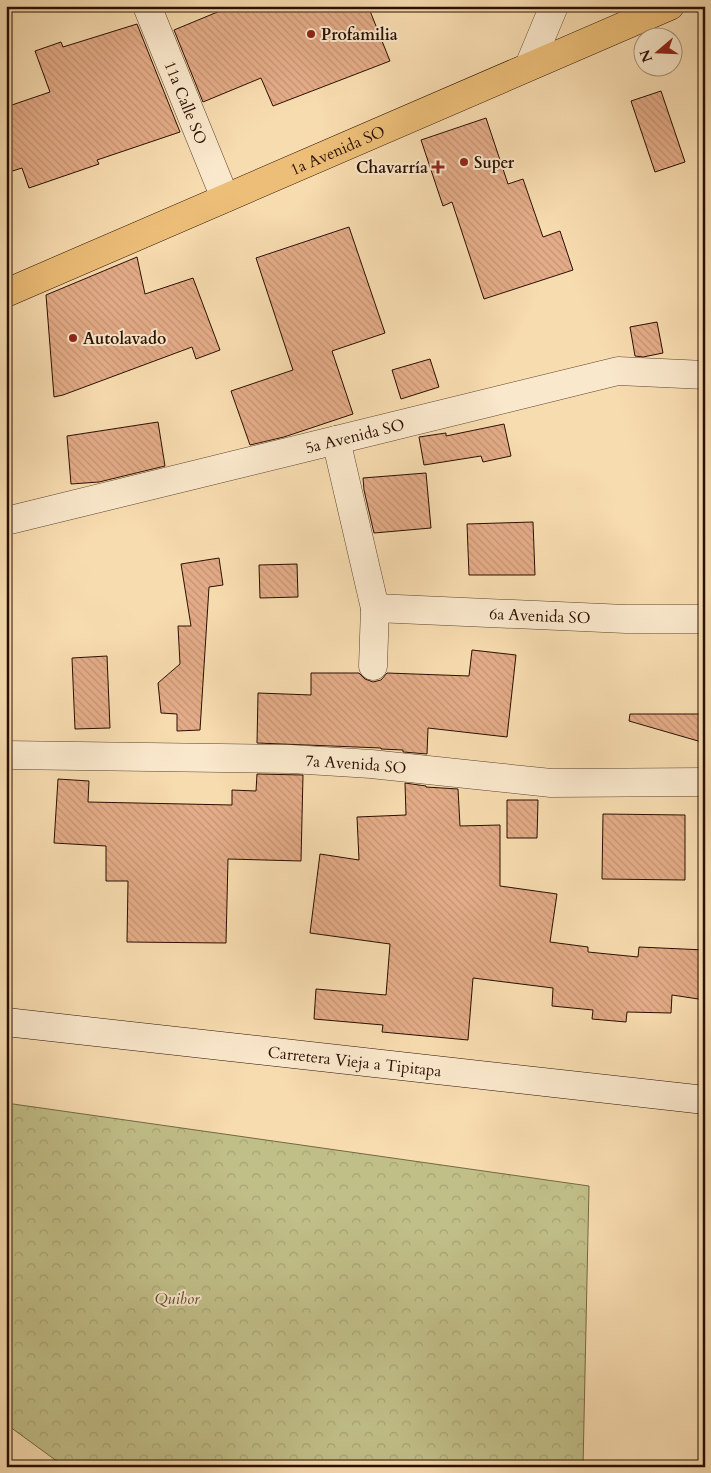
<svg xmlns="http://www.w3.org/2000/svg" width="711" height="1473" viewBox="0 0 711 1473" font-family="Cardo,serif">
  <style>
    .forest { fill: url(#forest-crowns); stroke: #766744 }
    .building { fill: url(#building-back-hatch); stroke: #2a0f00 }
    .lines { fill: none; stroke-linecap: round; stroke-linejoin: round }
    .street-casing { stroke: #5d422c; stroke-width: 29 }
    .secondary-casing { stroke: #2a0f00; stroke-width: 29 }
    .highway-casing { stroke: #2a0f00; stroke-width: 29 }
    .street { stroke: #fae8cc; stroke-width: 28 }
    .secondary { stroke: #fae8cc; stroke-width: 28 }
    .highway { stroke: #ecbe78; stroke-width: 28 }
    .poi-dot { fill: #8f2418; stroke: #fae8cc; stroke-width: 2 }
    .labels { text-anchor: middle; stroke-width: 4; stroke-linejoin: round; paint-order: stroke }
    .poi-label { font-size: 16px; font-weight: bold; fill: #2a0f00; stroke: #fae8cc; text-anchor: start }
    .street-label { font-size: 16px; fill: #2a0f00; stroke: #fae8cc }
    .park-label { font-size: 16px; font-style: italic; fill: #5f4d30; stroke: #fae8cc }
  </style>
  <defs>
    <pattern id="forest-crowns" width="20" height="18" patternUnits="userSpaceOnUse" patternTransform="scale(1.25)"><rect width="20" height="18" fill="#c1bf88"/><path d="M2 6a3 3 0 1 1 6 0M12 15a3 3 0 1 1 6 0" fill="none" stroke="#a6a374"/></pattern>
    <pattern id="building-back-hatch" width="6" height="6" patternUnits="userSpaceOnUse" patternTransform="scale(1.25)"><rect width="6" height="6" fill="#e4ac88"/><path d="M-1 5l2 2M0 0l6 6M5-1l2 2" fill="none" stroke="#c49374"/></pattern>
  </defs>
  <rect width="100%" height="100%" fill="#f7dcb0"/>
  <filter id="stains"><feTurbulence type="fractalNoise" baseFrequency=".004" numOctaves="4"/><feColorMatrix values="0 0 0 0 .2 0 0 0 0 .09 0 0 0 0 .02 0 0 0 .5 -.17"/></filter>
  <radialGradient id="worn" r=".72"><stop offset=".6" stop-color="#630" stop-opacity="0"/><stop offset="1" stop-color="#630" stop-opacity=".3"/></radialGradient>
  <path class="forest" d="M 6,1103 L 589,1186 L 583,1467 L 65,1467 L 6,1424 Z"/>
  <path class="building" d="M 232,6 L 368,6 L 390,61 L 273,106 L 261,78 L 203,102 L 174,30 Z
    M 137,24 L 180,132 L 97,160 L 99,164 L 29,188 L 22,168 L 6,173 L 6,107 L 50,92 L 35,51 L 61,42 L 63,47 Z
    M 661,91 L 685,162 L 655,172 L 631,101 Z
    M 486,118 L 508,184 L 523,179 L 543,237 L 560,231 L 573,270 L 484,299 L 452,202 L 443,206 L 421,140 Z
    M 349,227 L 385,333 L 332,351 L 353,414 L 284,437 L 250,445 L 231,391 L 293,370 L 256,258 Z
    M 137,257 L 145,294 L 193,278 L 220,350 L 196,359 L 192,347 L 63,395 L 54,397 L 46,295 Z
    M 657,322 L 663,353 L 643,357 L 635,356 L 630,327 Z
    M 430,359 L 439,387 L 401,399 L 392,370 Z
    M 158,422 L 165,466 L 99,482 L 71,484 L 67,436 Z
    M 504,424 L 511,456 L 483,462 L 481,456 L 424,465 L 419,437 L 446,433 L 446,436 Z
    M 426,473 L 431,528 L 374,533 L 364,490 L 363,478 Z
    M 533,522 L 535,575 L 469,575 L 467,524 Z
    M 219,558 L 223,585 L 209,587 L 200,730 L 177,731 L 177,714 L 161,713 L 158,683 L 180,664 L 178,626 L 191,626 L 181,564 Z
    M 297,564 L 298,597 L 260,598 L 259,565 Z
    M 472,650 L 516,655 L 507,737 L 428,728 L 427,754 L 403,752 L 403,750 L 381,749 L 381,748 L 257,743 L 258,693 L 311,695 L 311,673 L 359,673 L 365,679 L 373,682 L 381,680 L 387,673 L 469,676 Z
    M 107,656 L 110,728 L 75,729 L 72,658 Z
    M 630,714 L 705,714 L 705,743 L 629,721 Z
    M 257,774 L 303,775 L 301,861 L 228,859 L 226,943 L 127,942 L 128,881 L 106,881 L 106,846 L 54,843 L 58,779 L 89,781 L 88,802 L 232,805 L 232,790 L 256,791 Z
    M 405,783 L 426,786 L 426,787 L 458,789 L 460,826 L 500,825 L 500,886 L 557,894 L 550,942 L 588,947 L 588,952 L 638,957 L 639,947 L 705,950 L 705,1000 L 672,995 L 671,1013 L 627,1012 L 626,1022 L 592,1019 L 593,1010 L 552,1006 L 553,988 L 473,978 L 468,1040 L 382,1032 L 383,1025 L 314,1019 L 316,989 L 386,995 L 390,944 L 310,933 L 320,854 L 359,860 L 357,817 L 406,815 Z
    M 507,800 L 538,800 L 537,838 L 507,838 Z
    M 603,814 L 685,815 L 685,880 L 602,879 Z"/>
  <g class="lines">
    <defs>
      <g id="street">
        <path id="s1" d="M 147,6 L 225,198"/>
        <path d="M 529,66 L 554,6"/>
        <path d="M 336,440 L 375,608 L 373,666"/>
        <path id="s2" d="M 6,521 L 618,371 L 705,375"/>
        <path id="s3" d="M 375,608 L 626,619 L 705,619"/>
        <path id="s4" d="M 6,755 L 291,759 L 371,764 L 551,783 L 705,782"/>
      </g>
      <g id="secondary">
        <path id="s5" d="M 6,1022 L 705,1100"/>
      </g>
      <g id="highway">
        <path id="s6" d="M 6,293 L 670,6"/>
      </g>
    </defs>
    <use href="#street" class="street-casing"/>
    <use href="#secondary" class="secondary-casing"/>
    <use href="#highway" class="highway-casing"/>
    <use href="#street" class="street"/>
    <use href="#secondary" class="secondary"/>
    <use href="#highway" class="highway"/>
  </g>
  <g class="poi-dot">
    <circle cx="311" cy="34" r="5"/>
    <circle cx="464" cy="162" r="5"/>
    <path d="M435.5 159.5h5v5h5v5h-5v5h-5v-5h-5v-5h5z"/>
    <circle cx="73" cy="338" r="5"/>
  </g>
  <g class="labels">
    <g class="poi-label">
      <text x="321" y="40">Profamilia</text>
      <text x="474" y="168">Super</text>
      <text x="428" y="173" text-anchor="end">Chavarría</text>
      <text x="83" y="344">Autolavado</text>
    </g>
    <g class="street-label">
      <text dy="6" stroke="none"><textPath href="#s1" startOffset="104">11a Calle SO</textPath></text>
      <text dy="6" stroke="none"><textPath href="#s6" startOffset="361">1a Avenida SO</textPath></text>
      <text dy="6" stroke="none"><textPath href="#s2" startOffset="359">5a Avenida SO</textPath></text>
      <text dy="6" stroke="none"><textPath href="#s3" startOffset="165">6a Avenida SO</textPath></text>
      <text dy="6" stroke="none"><textPath href="#s4" startOffset="350">7a Avenida SO</textPath></text>
      <text dy="6" stroke="none"><textPath href="#s5" startOffset="351">Carretera Vieja a Tipitapa</textPath></text>
    </g>
    <g class="park-label">
      <text x="177" y="1304">Quibor</text>
    </g>
  </g>
  <rect width="711" height="1473" fill="none" stroke="#f7dcb0" stroke-width="25"/>
  <rect x="8" y="8" width="696" height="1458" fill="none" stroke="#2a0f00" stroke-width="2.5"/>
  <rect x="12" y="12" width="686" height="1448" fill="none" stroke="#2a0f00"/>
  <g transform="translate(658 52) rotate(251)"><circle r="24" fill="#fae8cc" stroke="#a7917a"/>
  <path d="M0-4L9 19L0 12L-9 19Z" fill="#8f2418"/>
  <text y="-8" font-size="14" font-weight="bold" text-anchor="middle" fill="#2a0f00">N</text>
  </g>
  <rect width="100%" height="100%" filter="url(#stains)"/>
  <rect width="100%" height="100%" fill="url(#worn)"/>
</svg>
